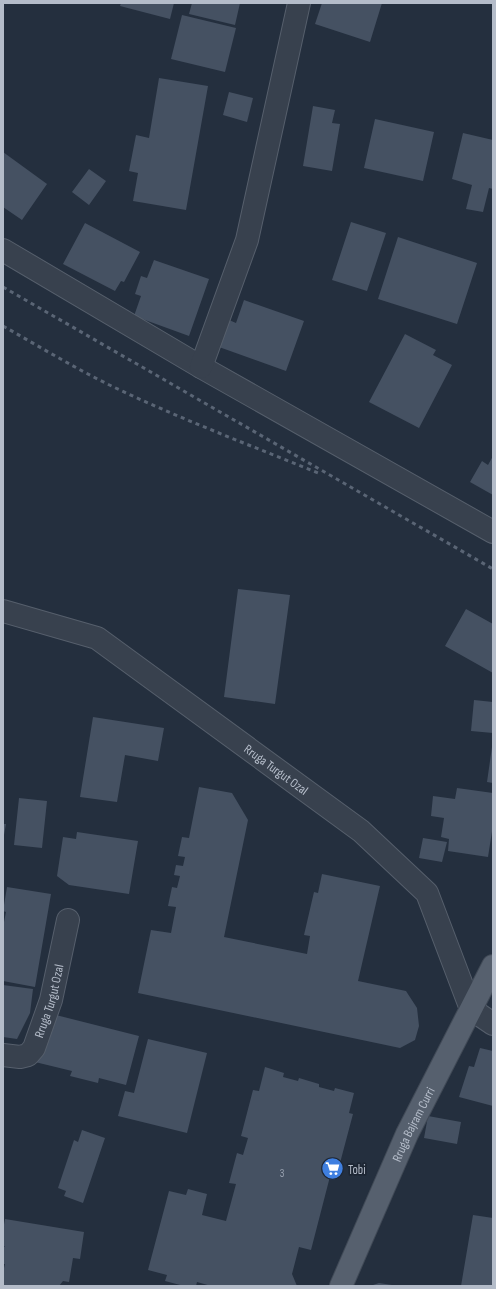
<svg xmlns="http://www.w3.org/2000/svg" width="496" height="1289" viewBox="0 0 496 1289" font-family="'Sofia Sans Condensed',sans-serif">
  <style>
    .building { fill: #455162 }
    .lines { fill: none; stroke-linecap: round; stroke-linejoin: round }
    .minor-casing { stroke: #565f6c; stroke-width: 24 }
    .major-casing { stroke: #414a57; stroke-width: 24 }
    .minor { stroke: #38414e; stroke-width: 22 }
    .major { stroke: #56606e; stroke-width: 22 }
    .rail { stroke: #5a6575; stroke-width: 3; stroke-dasharray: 4 4; stroke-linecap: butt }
    .labels { text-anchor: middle; stroke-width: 3.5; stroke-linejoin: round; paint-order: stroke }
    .number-label { font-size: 11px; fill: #98a1af }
    .street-label { font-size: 13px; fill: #b4bcc9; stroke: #1d2633 }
    .poi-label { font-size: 13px; fill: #b4bcc9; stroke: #1d2633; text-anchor: start }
  </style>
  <rect width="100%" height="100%" fill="#242f3e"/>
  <path class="building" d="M 121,3 L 174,3 L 170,19 L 120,6 Z
    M 192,3 L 240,3 L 235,25 L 189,14 Z
    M 322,3 L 382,3 L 370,42 L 315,24 Z
    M 182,15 L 236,28 L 225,72 L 171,59 Z
    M 159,78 L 208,86 L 186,210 L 133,201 L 138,173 L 129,171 L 136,135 L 149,138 Z
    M 229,92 L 253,98 L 247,122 L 223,115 Z
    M 313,106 L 335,110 L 332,123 L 340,124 L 332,171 L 303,166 Z
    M 375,119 L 434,132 L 423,181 L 364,168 Z
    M 463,133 L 493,140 L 493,189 L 489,188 L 483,212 L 466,209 L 472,185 L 452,179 Z
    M 3,152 L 47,184 L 22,220 L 3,207 Z
    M 89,169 L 106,181 L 89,205 L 72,192 Z
    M 351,222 L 386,233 L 367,291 L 332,280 Z
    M 85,223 L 140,252 L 124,282 L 121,281 L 115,291 L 63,264 Z
    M 398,237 L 477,263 L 457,324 L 378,299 Z
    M 154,260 L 209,279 L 189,336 L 134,316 L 141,296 L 135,294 L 141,276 L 147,278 Z
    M 244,300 L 304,321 L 286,371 L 219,347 L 229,320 L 236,323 Z
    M 405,334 L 436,350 L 433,355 L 452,365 L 419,428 L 369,402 Z
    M 493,456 L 493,495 L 470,482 L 482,461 L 488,465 Z
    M 238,589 L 290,595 L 275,704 L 224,697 Z
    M 466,609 L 493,624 L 493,673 L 445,646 Z
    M 474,700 L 493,702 L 493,733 L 471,731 Z
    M 93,717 L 164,728 L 158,761 L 125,755 L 117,802 L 80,797 Z
    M 492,747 L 493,748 L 493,783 L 487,782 Z
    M 199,787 L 232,793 L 248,820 L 224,937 L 307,954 L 310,936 L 304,935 L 314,892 L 318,893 L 322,874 L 380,886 L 358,981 L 406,991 L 417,1008 L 419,1026 L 415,1040 L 400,1048 L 138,993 L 151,930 L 171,933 L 176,907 L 168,906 L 172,887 L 177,888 L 180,876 L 174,875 L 176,865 L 183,866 L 185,857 L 178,856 L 182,837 L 189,838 Z
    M 457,788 L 493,793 L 493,825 L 488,857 L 448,851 L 449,839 L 441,837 L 444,818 L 431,816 L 433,796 L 455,799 Z
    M 19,798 L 47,801 L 42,848 L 14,845 Z
    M 3,824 L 6,824 L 4,835 L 3,835 Z
    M 77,832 L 138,841 L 129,894 L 69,885 L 57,876 L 63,837 L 76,839 Z
    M 423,838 L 447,842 L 442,862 L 419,858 Z
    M 7,887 L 51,894 L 35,987 L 3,981 L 3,927 L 6,912 L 3,911 Z
    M 3,985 L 33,989 L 30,1013 L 17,1039 L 3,1037 Z
    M 48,1013 L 139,1036 L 126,1085 L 99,1078 L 98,1083 L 70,1076 L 72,1071 L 35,1062 Z
    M 148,1039 L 207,1053 L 187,1133 L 118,1116 L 125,1091 L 134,1093 Z
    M 480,1048 L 493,1051 L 493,1106 L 459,1097 L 469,1066 L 474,1067 Z
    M 265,1067 L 284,1073 L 283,1077 L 298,1081 L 299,1078 L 319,1084 L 319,1087 L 334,1091 L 335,1088 L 354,1093 L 349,1113 L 353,1114 L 340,1163 L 334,1161 L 311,1250 L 299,1247 L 292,1274 L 297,1286 L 211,1286 L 197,1282 L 196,1286 L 184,1286 L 165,1281 L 167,1275 L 148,1270 L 169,1191 L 186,1195 L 188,1189 L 207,1194 L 202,1215 L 226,1221 L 236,1184 L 229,1183 L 237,1153 L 243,1155 L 248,1138 L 241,1136 L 253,1090 L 259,1091 Z
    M 428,1116 L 461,1122 L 457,1144 L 424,1138 Z
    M 82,1130 L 105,1138 L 83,1203 L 64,1196 L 66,1191 L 58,1188 L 74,1140 L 78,1142 Z
    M 473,1215 L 493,1218 L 493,1286 L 461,1286 Z
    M 5,1219 L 84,1232 L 80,1259 L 73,1258 L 69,1282 L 63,1281 L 59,1286 L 3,1286 L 3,1272 L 5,1264 L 3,1264 L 3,1248 L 5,1246 L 3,1246 L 3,1230 Z
    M 379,1283 L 392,1285 L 392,1286 L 370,1286 Z"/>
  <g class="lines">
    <defs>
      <g id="minor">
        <path d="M 3,250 L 201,367 L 493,532"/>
        <path d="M 201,367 L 247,240 L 299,3"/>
        <path id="s1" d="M 3,611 L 97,638 L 361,831 L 427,893 L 471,1009 L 493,1024"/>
        <path id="s2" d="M 3,1055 L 20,1057 L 28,1055 L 34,1048 L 51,1000 L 68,920"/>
      </g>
      <g id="major">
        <path id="s3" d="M 341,1286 L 407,1134 L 493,966"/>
      </g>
    </defs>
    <use href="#minor" class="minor-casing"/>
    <use href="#major" class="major-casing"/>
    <use href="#minor" class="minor"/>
    <use href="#major" class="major"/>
    <path class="rail" d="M 3,287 L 493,569
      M 3,326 C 42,348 81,372 122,391 C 186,421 252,446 318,473"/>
  </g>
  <defs>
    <symbol id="supermarket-disc" viewBox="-11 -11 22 22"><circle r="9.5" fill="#3f7fe0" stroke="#1d2633"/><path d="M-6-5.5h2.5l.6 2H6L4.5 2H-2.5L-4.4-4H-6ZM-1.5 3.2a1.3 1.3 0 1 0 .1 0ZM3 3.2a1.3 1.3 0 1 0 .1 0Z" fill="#fff"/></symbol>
  </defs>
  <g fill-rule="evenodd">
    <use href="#supermarket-disc" x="320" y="1156" width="25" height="25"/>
  </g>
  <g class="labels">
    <g class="number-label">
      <text x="282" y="1177">3</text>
    </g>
    <g class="street-label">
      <text dy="5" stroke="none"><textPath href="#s1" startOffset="320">Rruga Turgut Ozal</textPath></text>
      <text dy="5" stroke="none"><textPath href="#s2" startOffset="84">Rruga Turgut Ozal</textPath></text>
      <text dy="5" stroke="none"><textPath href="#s3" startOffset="177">Rruga Bajram Curri</textPath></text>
    </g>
    <g class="poi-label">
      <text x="348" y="1174">Tobi</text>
    </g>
  </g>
  <rect width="496" height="1289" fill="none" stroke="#b4bcc9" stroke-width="8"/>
</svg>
